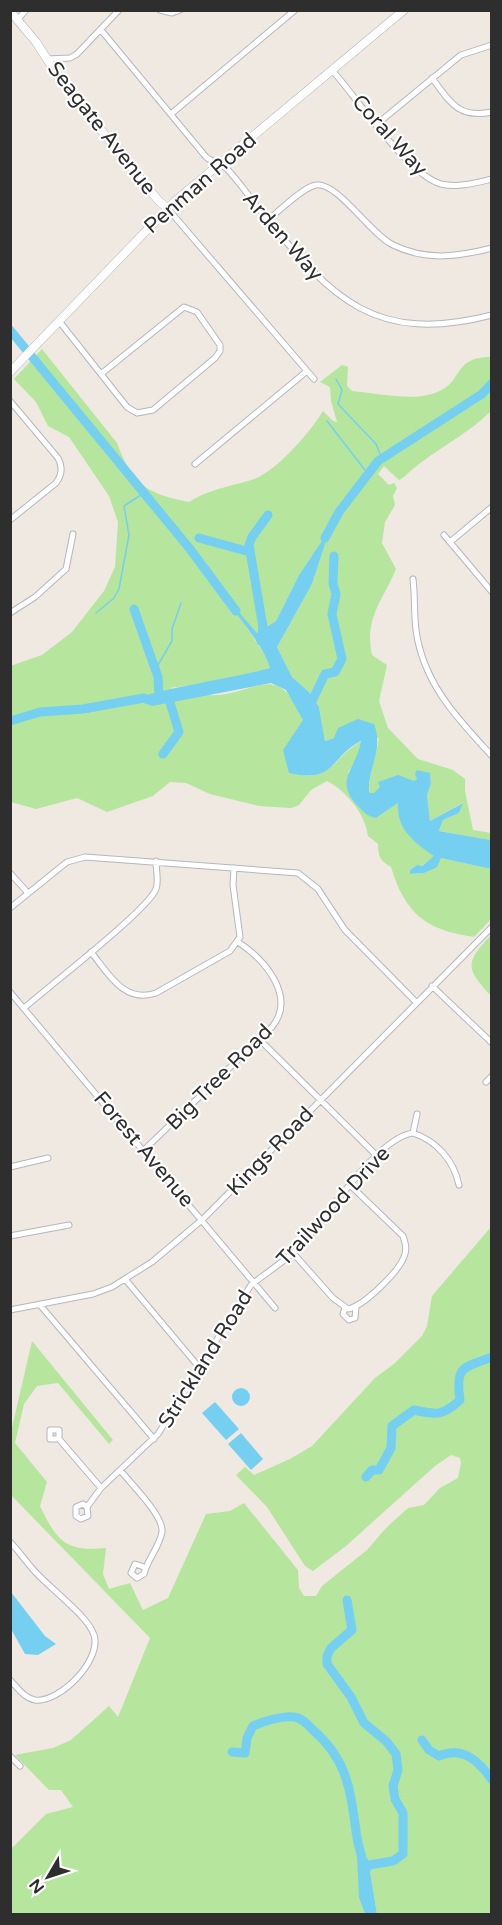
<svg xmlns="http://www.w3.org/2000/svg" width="502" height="1925" viewBox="0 0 502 1925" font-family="'Varela Round',sans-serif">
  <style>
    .green { fill: #b6e59e }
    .water { fill: #75cff0 }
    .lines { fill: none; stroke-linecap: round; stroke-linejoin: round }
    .stream { stroke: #75cff0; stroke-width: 1.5 }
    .river { stroke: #75cff0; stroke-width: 9 }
    .street-casing { stroke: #b4b7c1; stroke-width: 7 }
    .secondary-casing { stroke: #b4b7c1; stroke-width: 9 }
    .street { stroke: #fff; stroke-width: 5 }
    .secondary { stroke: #fff; stroke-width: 8 }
    .labels { text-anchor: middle; stroke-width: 4.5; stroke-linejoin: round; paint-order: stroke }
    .street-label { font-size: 21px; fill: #2e2e2e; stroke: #fff }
  </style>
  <rect width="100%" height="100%" fill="#efe9e1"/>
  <path class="green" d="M 42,349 L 117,443 C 132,484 147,494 189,502 C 212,488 230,487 254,479 C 277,471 311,431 323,411 L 333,421 L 337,422 L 331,401 L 330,387 L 320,382 L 342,365 L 348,367 L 347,386 L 352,391 C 377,393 408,401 432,394 C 466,384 450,357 491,357 L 491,411 C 465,437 431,451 404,477 L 399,480 L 384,466 L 378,474 L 389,485 L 394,483 L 397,488 L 393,496 L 395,505 L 385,522 L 382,543 L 396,569 C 383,601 364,617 372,655 L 387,665 L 379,701 L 388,728 L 418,759 L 453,770 L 465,779 L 465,791 L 473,830 L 491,833 L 491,840 L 439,831 L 443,820 L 459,813 L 462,803 L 430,821 L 427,795 L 431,784 L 430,774 L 414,781 L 379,782 L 381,787 L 374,794 L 369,793 C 369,773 376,757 379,738 L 334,738 L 325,741 L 319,707 L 309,692 L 292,677 L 277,647 L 312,584 L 329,531 L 299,575 L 276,621 L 257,633 L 231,604 L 267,658 L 270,668 L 220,681 L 170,688 C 182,690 195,695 207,695 C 255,698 275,656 304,720 L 289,773 C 336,784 330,758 362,741 L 358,757 L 348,772 L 376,818 L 398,803 C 409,829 410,839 435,856 L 421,866 L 417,865 L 410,870 L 410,874 L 424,873 L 441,858 L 491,869 L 491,919 L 474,937 C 425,930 405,913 391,867 C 380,861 378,856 378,844 L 368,836 C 365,813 346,791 327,781 L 311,790 L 299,805 L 291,808 L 259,806 L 210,794 L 186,783 L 170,782 L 153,796 L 107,812 L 77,798 L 36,809 L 11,802 L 10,666 L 42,655 L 72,632 L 104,591 L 115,567 L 118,522 L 109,496 L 69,437 L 48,426 L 36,402 L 14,379 Z
    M 491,935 L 491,996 C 466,968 464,964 491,935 Z
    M 491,1227 L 491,1914 L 377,1914 L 368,1859 L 359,1898 L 365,1914 L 11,1914 L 11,1849 L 46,1814 L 73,1807 L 61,1790 L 49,1790 L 15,1755 L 53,1748 L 71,1740 L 109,1706 L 118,1717 L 150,1638 L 11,1495 L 11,1432 L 32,1341 L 113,1440 L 109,1444 L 58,1383 L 37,1386 L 24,1404 L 15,1443 L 47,1482 L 40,1506 C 57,1541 65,1552 106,1548 L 103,1574 L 109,1589 L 130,1583 L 143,1610 L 168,1598 L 206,1514 L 230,1511 L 244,1503 L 298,1570 L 299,1588 L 304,1596 L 316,1596 L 322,1586 L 367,1550 L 386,1528 L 408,1508 L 424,1505 L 440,1488 L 458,1478 L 461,1463 L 460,1458 L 451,1455 L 435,1466 L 346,1546 L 313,1571 L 305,1566 L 267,1507 L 236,1475 L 245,1467 L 254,1475 L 290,1459 L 312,1446 L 375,1378 L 395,1363 L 422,1336 L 427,1326 L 432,1296 Z"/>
  <path class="water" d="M 330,529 L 312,584 L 277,647 L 292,677 L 309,692 L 319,707 L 325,741 L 334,738 L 338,728 L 358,719 L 374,724 C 384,750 368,766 369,793 L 374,793 L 380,787 L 378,782 L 398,775 L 414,781 L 417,779 L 415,774 L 417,770 L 430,773 L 431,784 L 427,795 L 430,821 L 463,803 L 459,813 L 443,820 L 439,831 L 491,840 L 491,869 L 441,858 L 437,867 L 424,873 L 410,874 L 410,870 L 417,865 L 422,866 L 434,856 C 415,843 396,829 398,803 L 376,818 C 366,816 363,811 356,804 C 334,779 357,768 361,741 C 329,757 337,784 289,773 L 283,750 L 303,720 L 286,690 L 271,683 L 152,706 L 133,699 C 178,685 225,680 270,668 C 263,644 241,623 229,601 L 257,633 L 276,621 L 299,575 Z
    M232 1397a9 9 0 1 1 18 0a9 9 0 1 1-18 0Z
    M 215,1402 L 239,1429 L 226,1440 L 202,1413 Z
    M 241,1433 L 263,1459 L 251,1470 L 228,1444 Z
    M 11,1592 L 45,1636 L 56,1644 L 38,1655 L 25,1654 L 11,1629 Z
    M 357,1854 L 368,1859 L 377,1914 L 365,1914 L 359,1898 Z"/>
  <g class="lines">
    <path class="stream" d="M 336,379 L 342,390 L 338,404 L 376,444 L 382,459
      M 327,421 L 368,474
      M 96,613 L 114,598 L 119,589 L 129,535 L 124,506 L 144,493
      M 155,670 L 172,641 L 172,629 L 181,603"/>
    <path class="river" d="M 10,330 L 190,549 L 236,611
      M 199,538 L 250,552
      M 325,538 L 339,512 L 378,461 L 482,394 L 492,383
      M 134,609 L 158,677 L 159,696
      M 261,641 L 263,627 L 249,545 L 252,537 L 268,515
      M 310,705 L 325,674 L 335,672 L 342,659 L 332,614 L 336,594 L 333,583 L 334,556
      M 10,721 L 40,712 L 83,709 L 144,698
      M 163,754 L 179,732 L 168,696
      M 366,1477 L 372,1470 L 379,1470 L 391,1448 L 392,1426 L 414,1410 C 436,1415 443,1416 460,1400 C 455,1366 463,1368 492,1357
      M 347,1600 L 352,1630 L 331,1648 L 327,1656 L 327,1664 L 351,1697 L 364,1723 L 386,1741 L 396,1754 L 398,1770 L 393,1786 L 395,1799 L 403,1813 L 403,1854 L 393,1861 L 369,1865 L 365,1871
      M 422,1740 L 429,1750 L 439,1756 C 463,1746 479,1761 492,1780
      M 232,1752 L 245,1753 L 247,1738 L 253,1726 C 264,1721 281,1716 293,1717 C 301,1717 307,1724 312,1729 C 347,1759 350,1788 356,1831 C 357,1843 362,1855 364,1867"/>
    <defs>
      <path id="street" d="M 160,10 L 172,13 L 180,10
        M 18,19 L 26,10
        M 101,30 L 206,157 C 212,162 220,163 226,168 C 240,182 251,200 264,215 C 332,299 375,345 492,315
        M 47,59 L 70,58 L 77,54 L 119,10
        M 332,70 C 356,97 408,175 441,184 C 458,188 475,183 492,179
        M 432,78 C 450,102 458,119 492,112
        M 171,114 L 295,10
        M 377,124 L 461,55 L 492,45
        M 168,209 L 314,379
        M 268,220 C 279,211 303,187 316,185 C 338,182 369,233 393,245 C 426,261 457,257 492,248
        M 59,321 L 127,407 L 137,413 L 153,410 L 215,358 L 220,351 L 220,345 L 197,312 L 184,307 L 101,374
        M 10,401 L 58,458 C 63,467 62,475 56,483 L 10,520
        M 195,464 L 307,371
        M 444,535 L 492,592
        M 450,542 L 492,507
        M 413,579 C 415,596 414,613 416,630 C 423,683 457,718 492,756
        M 10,613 L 35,597 L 66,569 L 73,534
        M 10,873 L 28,893
        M 10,908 L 67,862 L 85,857 L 298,873 L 318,889 L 345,930 L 416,1002
        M 91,952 C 108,973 124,1004 156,993 L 230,951 L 240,937 L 233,885 L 234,868
        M 432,986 L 492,1043
        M 10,992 L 275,1308
        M 24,1008 C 47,988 148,910 156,889 C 159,881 156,870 156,861
        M 259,1039 L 377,1156
        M 486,1082 L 492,1076
        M 413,1133 L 417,1114
        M 144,1150 L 272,1027 C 297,996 264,959 238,942
        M 10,1167 L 48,1158
        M 10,1236 L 69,1225
        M 293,1253 L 333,1298 L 348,1309 C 364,1306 401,1270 405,1254 C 407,1248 405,1242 403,1236 L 350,1185
        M 125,1279 L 198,1366
        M 40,1305 L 154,1439
        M 345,1308 L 343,1314 L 349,1320 L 355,1318 L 356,1307
        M 10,1310 L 93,1294 L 112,1287 L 152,1262 L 203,1219 L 492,927
        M 59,1439 L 50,1439 L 50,1430 L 59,1430 L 59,1439 L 101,1488
        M 121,1471 C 131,1484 164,1516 162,1532 C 159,1548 147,1560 144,1574 L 137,1578 L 131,1573 L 135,1564 L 144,1567
        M 87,1507 L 83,1504 L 76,1507 L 76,1516 L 81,1519 L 88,1516 L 87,1507 L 101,1488 L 158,1434 L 251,1285 C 267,1272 286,1261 301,1245 C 326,1218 378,1137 413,1133 C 437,1141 454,1161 459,1185
        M 10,1542 C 18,1550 24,1559 31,1567 C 45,1585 88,1615 94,1635 C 102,1660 60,1703 35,1700 C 24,1698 18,1688 10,1680
        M 10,1756 L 20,1766"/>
      <path id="secondary" d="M 10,11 L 36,42 L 61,81 L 158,200 L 168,209
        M 10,372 L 174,202 L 404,10"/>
    </defs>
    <use href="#street" class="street-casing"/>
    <use href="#secondary" class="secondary-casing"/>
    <use href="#street" class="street"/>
    <use href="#secondary" class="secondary"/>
  </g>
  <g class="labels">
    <g class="street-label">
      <text transform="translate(102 128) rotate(52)" y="7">Seagate Avenue</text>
      <text transform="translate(390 135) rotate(48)" y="7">Coral Way</text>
      <text transform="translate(200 183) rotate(-41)" y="7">Penman Road</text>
      <text transform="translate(283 236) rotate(49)" y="7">Arden Way</text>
      <text transform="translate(219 1077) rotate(-45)" y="7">Big Tree Road</text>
      <text transform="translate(144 1149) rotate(50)" y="7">Forest Avenue</text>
      <text transform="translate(270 1151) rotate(-46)" y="7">Kings Road</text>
      <text transform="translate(333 1206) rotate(-47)" y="7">Trailwood Drive</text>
      <text transform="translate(205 1359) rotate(-58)" y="7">Strickland Road</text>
    </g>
  </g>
  <rect width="502" height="1925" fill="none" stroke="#2e2e2e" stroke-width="24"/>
  <g transform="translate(48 1877) rotate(231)" stroke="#ffffff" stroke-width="4.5" paint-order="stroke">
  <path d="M0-4.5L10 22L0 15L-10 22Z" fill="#2e2e2e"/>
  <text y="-9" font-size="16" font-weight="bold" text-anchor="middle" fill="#2e2e2e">N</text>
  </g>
</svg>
